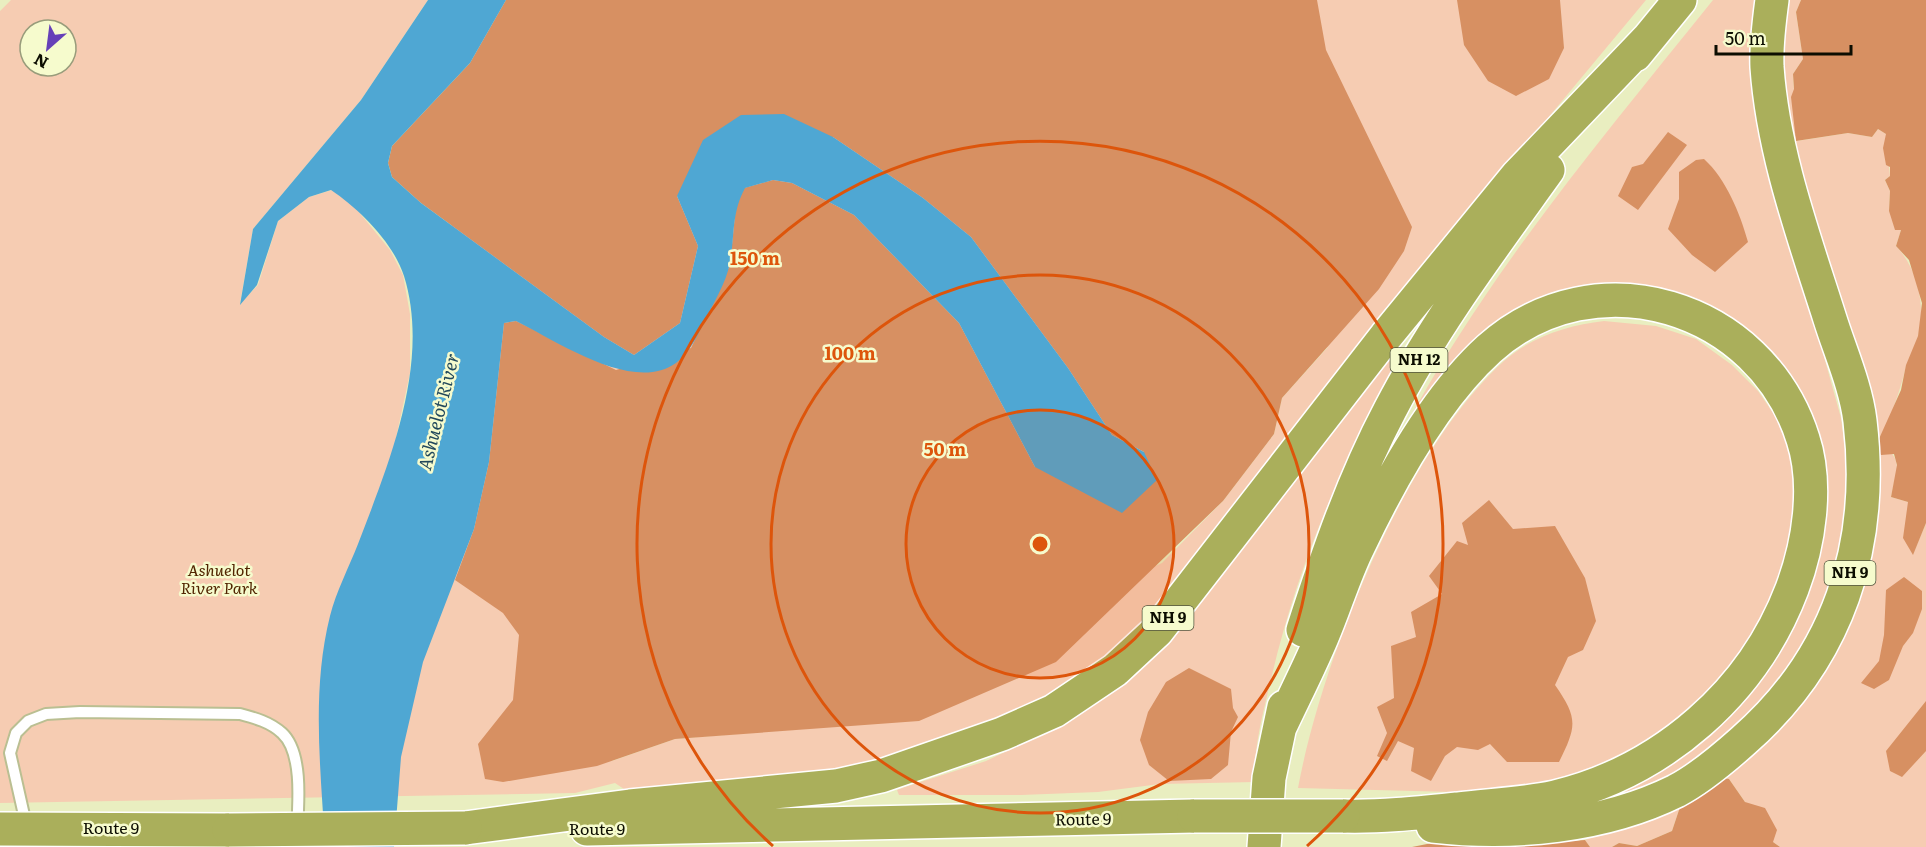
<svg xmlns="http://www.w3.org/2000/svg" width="1926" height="847" viewBox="0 0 1926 847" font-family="Literata,serif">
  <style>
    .green { fill: #f6ccb2; fill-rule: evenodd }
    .forest { fill: #d79062 }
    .water { fill: #4fa7d3 }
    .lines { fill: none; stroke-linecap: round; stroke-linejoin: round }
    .service-casing { stroke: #babf92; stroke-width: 14 }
    .trunk-casing { stroke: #fff; stroke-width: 36 }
    .service { stroke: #fff; stroke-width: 10 }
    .trunk { stroke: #aaaf5b; stroke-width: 33 }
    .trunk-bridge-casing { stroke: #fff; stroke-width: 36; stroke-linecap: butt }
    .trunk-bridge { stroke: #aaaf5b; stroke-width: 33 }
    .ring { fill: none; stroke: #dd550b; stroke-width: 3 }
    .labels { text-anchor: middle; stroke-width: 5; stroke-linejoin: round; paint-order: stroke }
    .shield { fill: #f6fbcd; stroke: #52543e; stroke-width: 1.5 }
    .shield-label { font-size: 15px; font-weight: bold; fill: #0c0d01 }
    .park-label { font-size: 16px; font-style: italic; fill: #512400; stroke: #f6fbcd }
    .street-label { font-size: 16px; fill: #0c0d01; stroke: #f6fbcd }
    .water-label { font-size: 18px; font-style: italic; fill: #22485b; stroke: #f6fbcd }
    .centre { fill: #dd550b; stroke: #f6fbcd; stroke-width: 3 }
    .ring-label { font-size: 18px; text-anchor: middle; font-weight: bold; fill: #dd550b; stroke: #f6fbcd; stroke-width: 5; stroke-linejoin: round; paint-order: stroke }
  </style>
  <rect width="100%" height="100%" fill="#e9eec0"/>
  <path class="green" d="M 11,0 L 428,0 L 361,100 L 253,229 L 240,304 L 258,285 L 278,221 L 309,197 L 332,190 L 354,206 L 390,250 L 403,275 L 410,314 L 410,373 L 396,438 L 425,462 L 470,63 L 506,0 L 1646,0 L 1370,332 L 1125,648 L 1061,697 L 864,771 L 633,795 L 615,783 L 575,793 L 0,803 L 0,11 ZM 30,30 L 66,30 L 66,66 L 30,66 ZM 1328,347 L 1282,398 L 1274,434 L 1223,501 L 1162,563 L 785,730 L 675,739 L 612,761 L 678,686 Z
    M 1713,0 L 1767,0 L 1815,324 L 1841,418 L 1848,473 L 1847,506 L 1839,556 L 1825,605 L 1801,655 L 1725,744 L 1643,795 L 1567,819 L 1766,656 L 1809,437 L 1702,315 L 1560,303 L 1418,428 L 1407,423 C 1491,269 1603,137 1713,0 Z
    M 1788,0 L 1801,0 L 1796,12 L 1803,59 L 1793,74 L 1797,141 L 1848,133 L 1872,137 L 1878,129 L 1886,134 L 1890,176 L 1885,180 L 1890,191 L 1889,211 L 1901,230 L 1896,246 C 1918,269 1926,306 1918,337 C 1915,347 1909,357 1906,367 C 1899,394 1891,417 1878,441 C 1905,461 1897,467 1891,497 L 1908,502 L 1913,554 L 1926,523 L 1926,847 L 1780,847 L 1773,842 L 1729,779 L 1719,777 L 1745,760 L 1875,517 L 1783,118 L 1780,51 Z
    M 1604,321 L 1656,326 L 1696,339 L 1732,365 L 1758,391 L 1778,420 L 1791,453 L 1796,502 L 1784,572 L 1763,622 L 1718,686 L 1660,737 L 1570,780 L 1491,793 L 1298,788 C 1322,659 1405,450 1504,361 C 1531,337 1568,325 1604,321 Z
    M 1401,344 L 1401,356 C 1344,458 1299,561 1272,675 C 1264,710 1253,747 1255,782 L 1160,784 L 1098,792 L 1021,795 L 899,795 L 897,790 L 905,787 L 986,761 L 1055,728 L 1391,351 Z
    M 1681,804 L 1672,831 L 1637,846 L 1619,843 L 1612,847 L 1590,847 L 1585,840 Z"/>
  <path class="forest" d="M 506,0 L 1317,0 L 1326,50 L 1412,227 L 1404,251 L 1379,289 L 1282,398 L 1274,434 L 1223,501 L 1056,662 L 919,721 L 675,739 L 597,766 L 503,782 L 485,779 L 478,744 L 513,700 L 519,635 L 503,613 L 455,580 L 474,529 L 489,462 L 504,323 L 516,321 L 616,370 L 691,348 L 730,265 L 736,205 L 744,188 L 773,180 L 792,183 L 854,215 L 959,323 L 1035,467 L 1144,452 L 1112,435 L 1068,368 L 971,237 L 923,198 L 833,137 L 677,196 L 698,246 L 680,323 L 634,355 L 604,337 L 421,203 L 392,177 L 388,163 L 392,146 L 470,63 Z
    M 1457,0 L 1560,0 L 1564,48 L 1549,79 L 1516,96 L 1488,81 L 1464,45 Z
    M 1801,0 L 1926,0 L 1926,523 L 1913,555 L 1903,538 L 1908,502 L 1891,497 L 1897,465 L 1894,454 L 1881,455 L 1877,450 L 1878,441 L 1901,390 L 1906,365 L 1918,336 L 1922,303 L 1909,260 L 1896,246 L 1901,230 L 1895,230 L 1889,211 L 1890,191 L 1885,180 L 1890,176 L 1890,167 L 1886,165 L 1883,148 L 1886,134 L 1878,129 L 1872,137 L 1848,133 L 1796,141 L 1791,97 L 1794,89 L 1793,74 L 1803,59 L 1796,12 Z
    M 1668,132 L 1687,145 L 1638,210 L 1618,196 L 1632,167 L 1643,164 Z
    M 1704,159 C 1726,179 1740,213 1748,242 L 1715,272 L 1692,255 L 1668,229 L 1679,199 L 1679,172 L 1696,160 Z
    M 1489,500 L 1513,529 L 1555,526 L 1585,578 L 1596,621 L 1583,650 L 1568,657 L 1555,685 C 1578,718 1577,726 1559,762 L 1507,762 L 1490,744 L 1478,750 L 1457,747 L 1445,756 L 1431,781 L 1411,771 L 1414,748 L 1398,741 L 1387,761 L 1377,756 L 1387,733 L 1377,707 L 1394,698 L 1391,646 L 1416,637 L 1411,612 L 1442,594 L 1429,576 L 1457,541 L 1468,545 L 1462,523 Z
    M 1904,577 L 1922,591 L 1922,609 L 1913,633 L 1903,646 L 1889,680 L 1874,689 L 1861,683 L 1879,661 L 1884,635 L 1886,590 Z
    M 1189,668 L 1231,689 L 1233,708 L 1238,717 L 1231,732 L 1228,765 L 1211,779 L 1169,781 L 1149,765 L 1140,740 L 1148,712 L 1166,682 Z
    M 1926,701 L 1926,751 L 1902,777 L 1890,771 L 1886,751 Z
    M 1719,777 L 1729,779 L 1745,802 L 1765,808 L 1777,830 L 1773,842 L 1780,847 L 1612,847 L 1619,843 L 1637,846 L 1672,831 L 1684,795 Z
    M 1585,840 L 1590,847 L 1412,847 L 1442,841 L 1543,843 Z"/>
  <path class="water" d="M 428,0 L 506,0 L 470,63 L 392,146 L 388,163 L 392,177 L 421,203 L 604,337 L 634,355 L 680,323 L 698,246 L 677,196 L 703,140 L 741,115 L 784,114 L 833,137 L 923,198 L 971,237 L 1068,368 L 1112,435 L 1144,452 L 1157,480 L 1122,513 L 1035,467 L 959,323 L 854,215 L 792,183 L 773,180 L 745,188 C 731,214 735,236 730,263 C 726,283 713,304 704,322 C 697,337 690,352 676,363 C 633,394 557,341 516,321 L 504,323 L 489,462 L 474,529 L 423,662 L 401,757 L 394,847 L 325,847 C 321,770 311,692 330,616 C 336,592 349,567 358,544 C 389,463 431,363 404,276 C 393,242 359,209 331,190 L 309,197 L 278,221 L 257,285 L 240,305 L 253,229 L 361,100 Z"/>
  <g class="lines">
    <defs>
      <path id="service" d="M 26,824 L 10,753 L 16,733 L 28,721 L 46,714 L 80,712 L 240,714 C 255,718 270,722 282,733 C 306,755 297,817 296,847"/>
      <path id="trunk" d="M 1635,55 L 1680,0
        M 1303,630 C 1327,556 1353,480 1390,410 C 1434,325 1492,248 1548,170
        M 1280,727 C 1294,697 1309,668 1322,637 C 1335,607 1344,575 1359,545 C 1390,480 1435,398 1489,349 C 1595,254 1761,305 1803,439 C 1818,485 1809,544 1792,589 C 1753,692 1663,771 1555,797 C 1523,804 1489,805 1457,809 C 1418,813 1381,817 1343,816
        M 1433,826 C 1513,835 1603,827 1676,791 C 1699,779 1724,758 1743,741 C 1838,658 1875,546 1860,421 C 1856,387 1840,351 1830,319 C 1804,237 1773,153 1767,67 C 1766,45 1769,22 1772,0
        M 465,828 L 630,806 L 836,786 L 881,776 L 1002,734 L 1054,711 L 1115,670 L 1157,631 L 1386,336 L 1517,176 L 1648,39
        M 0,829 L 229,830
        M 587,829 L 1194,816
        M 1264,847 L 1269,778 L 1284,707"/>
    </defs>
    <use href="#service" class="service-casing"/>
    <use href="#trunk" class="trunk-casing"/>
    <use href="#service" class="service"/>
    <use href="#trunk" class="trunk"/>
    <defs>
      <path id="trunk-bridge" d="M 1194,816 L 1343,816
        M 229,830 L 465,828"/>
    </defs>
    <use href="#trunk-bridge" class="trunk-bridge-casing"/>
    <use href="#trunk-bridge" class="trunk-bridge"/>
  </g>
  <circle cx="1040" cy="544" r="134" fill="#dd550b" fill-opacity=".12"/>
  <g class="ring">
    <circle cx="1040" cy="544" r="134"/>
    <circle cx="1040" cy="544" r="269"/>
    <path d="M773 846A403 403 0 1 1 1307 846"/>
  </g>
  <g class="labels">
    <g class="shield">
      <rect x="1390.5" y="348" width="57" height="24" rx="4.5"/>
      <rect x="1824.5" y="561" width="51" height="24" rx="4.5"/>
      <rect x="1142.5" y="606" width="51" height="24" rx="4.5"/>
    </g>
    <g class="shield-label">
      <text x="1419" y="365">NH 12</text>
      <text x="1850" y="578">NH 9</text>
      <text x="1168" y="623">NH 9</text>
    </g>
    <g class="park-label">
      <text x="219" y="576">Ashuelot<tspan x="219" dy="18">River Park</tspan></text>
    </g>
    <g class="street-label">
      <text transform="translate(1083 819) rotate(-1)" y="6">Route 9</text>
      <text x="111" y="834">Route 9</text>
      <text x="597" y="835">Route 9</text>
    </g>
    <g class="water-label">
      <text transform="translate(439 412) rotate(-76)" y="6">Ashuelot River</text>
    </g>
  </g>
  <circle cx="1040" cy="544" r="9" class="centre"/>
  <g class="ring-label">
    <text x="755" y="265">150 m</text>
    <text x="850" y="360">100 m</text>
    <text x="945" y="456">50 m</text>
  </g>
  <g transform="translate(48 48) rotate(208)"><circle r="28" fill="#f6fbcd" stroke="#989c7b" stroke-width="1.5"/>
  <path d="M0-4.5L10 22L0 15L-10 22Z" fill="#6640b8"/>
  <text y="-9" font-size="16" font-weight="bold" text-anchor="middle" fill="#0c0d01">N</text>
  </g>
  <path d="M1716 45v9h135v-9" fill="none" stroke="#0c0d01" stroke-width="3"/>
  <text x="1725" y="45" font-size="18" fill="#0c0d01" stroke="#f6fbcd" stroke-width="4.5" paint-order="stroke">50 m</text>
</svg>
